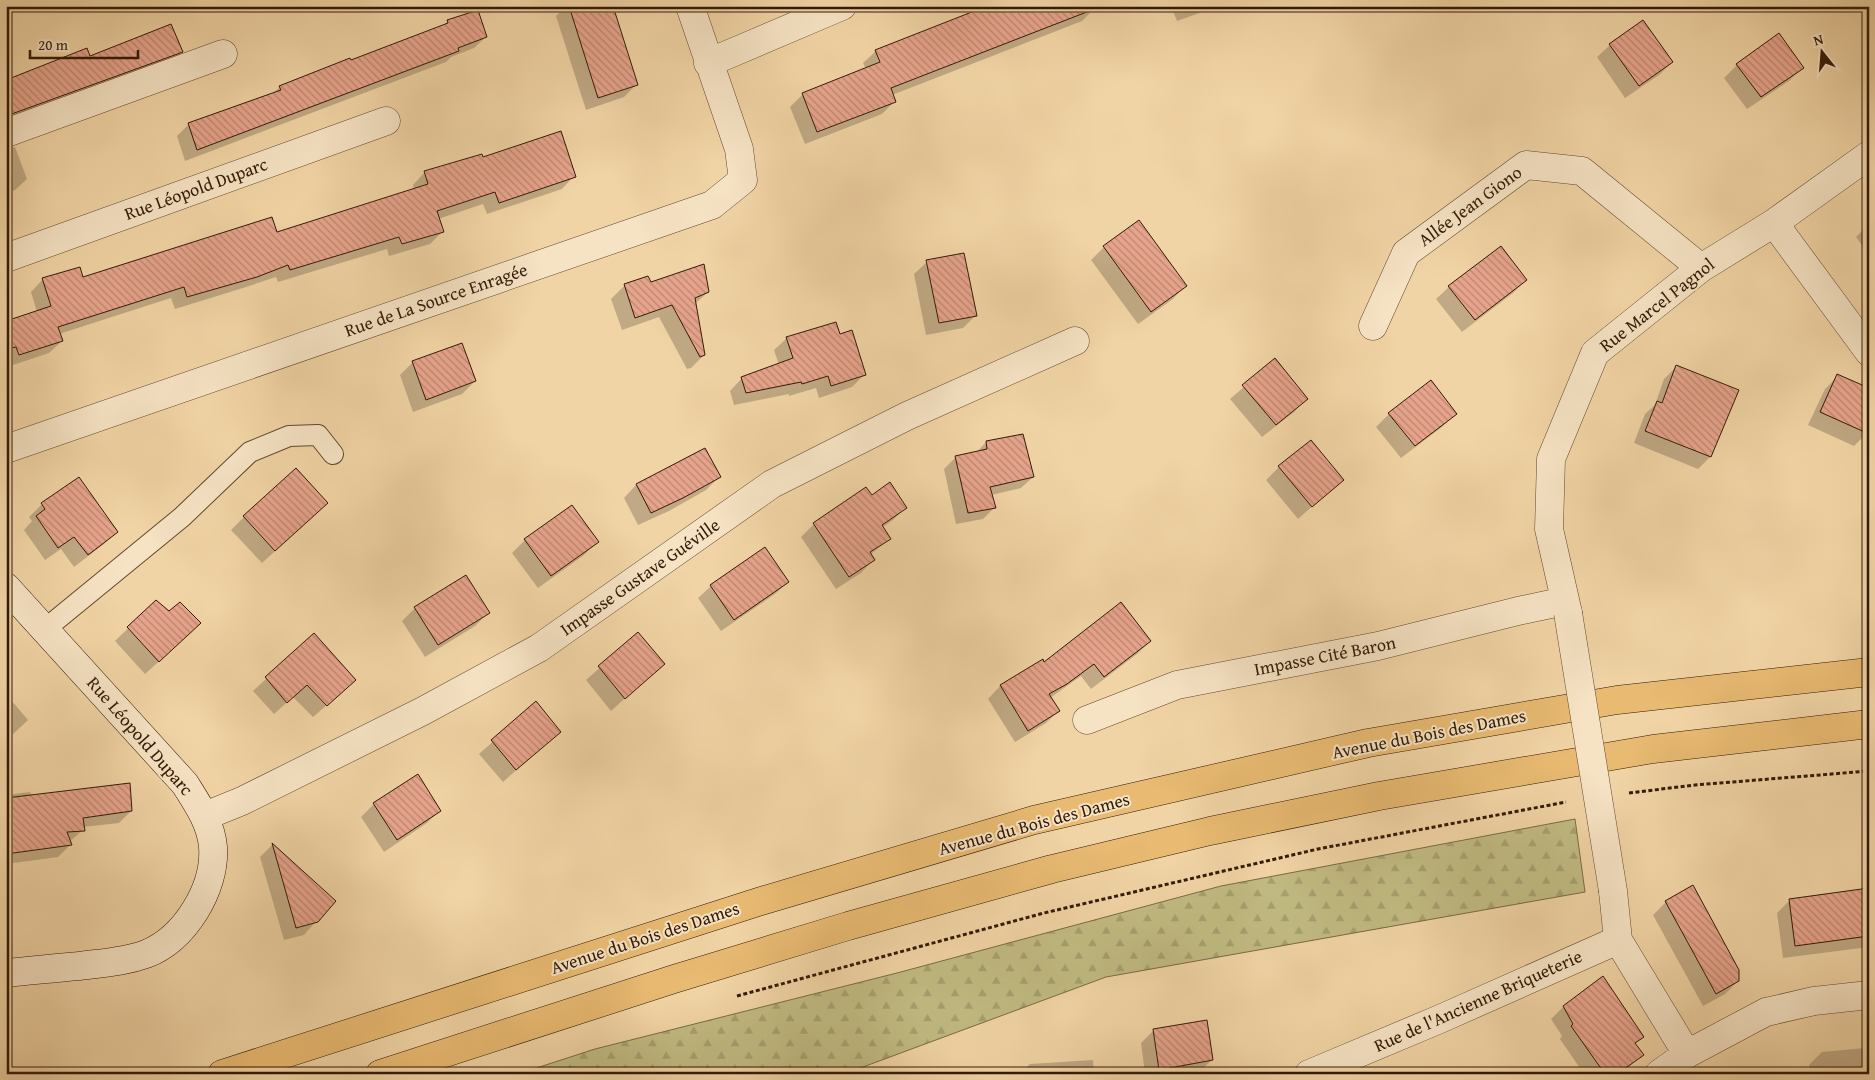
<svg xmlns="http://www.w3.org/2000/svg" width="1875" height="1080" viewBox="0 0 1875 1080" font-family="'Gentium Book Plus',serif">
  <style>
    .forest { fill: url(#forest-firs); stroke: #7a6a44 }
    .shadow { fill: #0003 }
    .building { fill: url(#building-back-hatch); stroke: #321a07 }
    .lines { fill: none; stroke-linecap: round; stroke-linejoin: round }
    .lane-casing { stroke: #62482e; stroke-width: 22 }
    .street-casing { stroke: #62482e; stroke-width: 29 }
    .secondary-casing { stroke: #321a07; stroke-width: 29 }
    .highway-casing { stroke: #321a07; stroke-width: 29 }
    .path { stroke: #321a07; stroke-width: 3; stroke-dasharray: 4 2.5; stroke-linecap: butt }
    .lane { stroke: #f6e3c4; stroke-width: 20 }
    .street { stroke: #f6e3c4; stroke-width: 28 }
    .secondary { stroke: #f6e3c4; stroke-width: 28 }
    .highway { stroke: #e8ba72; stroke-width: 28 }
    .street-bridge-casing { stroke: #62482e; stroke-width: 29; stroke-linecap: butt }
    .street-bridge { stroke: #f6e3c4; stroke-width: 28 }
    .labels { text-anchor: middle; stroke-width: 4; stroke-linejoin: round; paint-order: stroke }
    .street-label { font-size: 18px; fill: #321a07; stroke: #f6e3c4 }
  </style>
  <defs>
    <pattern id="forest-firs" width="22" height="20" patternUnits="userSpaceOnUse" patternTransform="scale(1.25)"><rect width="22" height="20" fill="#c1bb82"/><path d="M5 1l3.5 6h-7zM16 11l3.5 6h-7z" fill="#a6a06f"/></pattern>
    <pattern id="building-back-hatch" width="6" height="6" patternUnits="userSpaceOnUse" patternTransform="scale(1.25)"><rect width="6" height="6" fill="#e7a48c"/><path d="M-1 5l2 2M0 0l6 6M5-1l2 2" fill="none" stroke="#bc8570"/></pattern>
  </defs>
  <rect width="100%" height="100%" fill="#f1d4a5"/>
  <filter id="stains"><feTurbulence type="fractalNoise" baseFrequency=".004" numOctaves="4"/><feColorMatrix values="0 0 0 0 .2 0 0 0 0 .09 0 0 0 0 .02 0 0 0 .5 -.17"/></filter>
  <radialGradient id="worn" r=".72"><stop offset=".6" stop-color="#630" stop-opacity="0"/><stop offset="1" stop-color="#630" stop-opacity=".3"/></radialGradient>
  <path class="forest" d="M 1575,819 L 1585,892 L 1106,977 L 844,1074 L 518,1074 L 595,1049 L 897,973 L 1221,886 Z"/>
  <path class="shadow" d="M 560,6 L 617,6 L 613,11 L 637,84 L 624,97 L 586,110 L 556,16 L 562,10 Z
    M 980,6 L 1094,6 L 1095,8 L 1082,21 L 892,95 L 895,101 L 882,114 L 805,144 L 790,107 L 803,94 L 866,69 L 863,63 L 876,51 L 973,13 Z
    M 1171,6 L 1210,6 L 1205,11 L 1177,21 Z
    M 448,21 L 486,37 L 474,48 L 451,57 L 446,62 L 185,161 L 177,136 L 189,124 L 272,94 L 280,87 L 443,26 Z
    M 1610,45 L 1672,62 L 1659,75 L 1625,98 L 1597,57 Z
    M 182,52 L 171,63 L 6,122 L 6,81 L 90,57 Z
    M 1737,65 L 1802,68 L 1789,81 L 1747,109 L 1724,78 Z
    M 15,147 L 27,179 L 15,190 L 6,194 L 6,149 Z
    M 482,158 L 574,176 L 562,189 L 487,214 L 483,204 L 438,219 L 442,232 L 430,244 L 389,256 L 387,249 L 278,282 L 276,277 L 243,288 L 175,309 L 171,298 L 59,334 L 62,341 L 49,353 L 7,367 L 6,322 L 37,312 L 31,292 L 43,279 L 83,278 L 277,234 L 414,190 L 413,185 L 425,172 Z
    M 1139,221 L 1185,286 L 1173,299 L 1138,324 L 1091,260 L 1104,247 Z
    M 1869,224 L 1869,255 L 1856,237 Z
    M 927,262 L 976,315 L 963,328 L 926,335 L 914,274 Z
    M 648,278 L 650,284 L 708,292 L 695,304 L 704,355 L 691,368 L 687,369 L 659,317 L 622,330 L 611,299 L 624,286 Z
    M 1526,280 L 1513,293 L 1462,332 L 1436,299 L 1449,287 Z
    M 839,336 L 865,374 L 852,387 L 819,398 L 816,388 L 789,396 L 789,394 L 734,405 L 730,391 L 742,378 L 779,365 L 774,350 L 787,338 Z
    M 1275,360 L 1306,399 L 1294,412 L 1262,437 L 1230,399 Z
    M 413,362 L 475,381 L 462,394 L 413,412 L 400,375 Z
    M 1676,367 L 1737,391 L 1710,457 L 1698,469 L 1634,443 L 1645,414 L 1655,405 L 1664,379 Z
    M 1838,376 L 1867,433 L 1854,446 L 1808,425 L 1825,389 Z
    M 1389,414 L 1455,414 L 1442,427 L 1401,458 L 1376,427 Z
    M 986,442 L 1033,477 L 1021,488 L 991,495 L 994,508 L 983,519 L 956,524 L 944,469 L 956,457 L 976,453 Z
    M 704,450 L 719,477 L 706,490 L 669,511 L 638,525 L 624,498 L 636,485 Z
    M 1279,467 L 1342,480 L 1298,519 L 1266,480 Z
    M 871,497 L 906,507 L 893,520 L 882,528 L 889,539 L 870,555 L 873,560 L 861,573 L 836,589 L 801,537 L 814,524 Z
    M 42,504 L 117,532 L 104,544 L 74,567 L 61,549 L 45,560 L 24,530 L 32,521 L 29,517 Z
    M 314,516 L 262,563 L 231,530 L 244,517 Z
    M 525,540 L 597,542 L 584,555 L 538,588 L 512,553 Z
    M 788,582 L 775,594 L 721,631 L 698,598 L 711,586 Z
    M 156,601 L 187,636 L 145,674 L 115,641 Z
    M 415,608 L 488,613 L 475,626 L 425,657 L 402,621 Z
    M 638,634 L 663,664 L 611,711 L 586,680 Z
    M 314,635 L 342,692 L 313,717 L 293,697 L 274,714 L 253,691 Z
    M 1150,641 L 1137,654 L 1091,689 L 1081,676 L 1050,698 L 1058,711 L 1046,723 L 1015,742 L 988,699 L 1000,686 L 1042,661 L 1044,663 Z
    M 6,694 L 28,720 L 6,741 Z
    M 536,703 L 560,732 L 503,782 L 479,754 Z
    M 418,776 L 440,810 L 427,823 L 384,852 L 361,817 L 374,804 Z
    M 30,792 L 32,796 L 131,811 L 119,823 L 83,827 L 83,830 L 69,842 L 70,845 L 58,857 L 6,864 L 6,795 Z
    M 272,845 L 334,901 L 304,935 L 284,940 L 260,857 Z
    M 1869,896 L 1869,940 L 1861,948 L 1783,958 L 1777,913 L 1790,900 Z
    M 1666,902 L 1738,981 L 1725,994 L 1703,1006 L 1653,915 Z
    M 1603,978 L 1642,1037 L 1635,1044 L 1642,1055 L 1621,1074 L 1584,1074 L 1560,1039 L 1562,1036 L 1551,1019 L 1563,1007 Z
    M 1154,1030 L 1212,1060 L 1199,1072 L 1145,1074 L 1141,1043 Z
    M 1865,1048 L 1868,1074 L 1810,1074 L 1809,1065 L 1822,1052 Z
    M 1093,1060 L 1094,1074 L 1020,1074 L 1030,1064 Z"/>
  <path class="building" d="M 569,6 L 613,6 L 638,85 L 598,98 Z
    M 987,6 L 1097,6 L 1097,8 L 891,88 L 896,102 L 817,132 L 802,93 L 880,62 L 875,50 Z
    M 478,10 L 487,37 L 458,48 L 459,51 L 197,150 L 188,123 L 281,90 L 279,86 L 350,58 L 351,60 L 448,23 L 447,20 Z
    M 1643,20 L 1673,62 L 1639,86 L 1609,44 Z
    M 171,24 L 183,52 L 6,116 L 6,80 L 87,48 L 90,56 Z
    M 1779,33 L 1804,68 L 1761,97 L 1736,64 Z
    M 561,131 L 576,177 L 499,203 L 495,192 L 437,211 L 444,232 L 402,244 L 399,237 L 290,270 L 288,265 L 257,277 L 187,297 L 184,287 L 58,327 L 63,341 L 19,355 L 16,347 L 6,349 L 6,321 L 51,306 L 42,278 L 80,267 L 83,277 L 272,217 L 277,232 L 428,184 L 424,171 L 482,154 L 483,157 Z
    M 1139,220 L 1187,286 L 1151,312 L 1103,246 Z
    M 1501,246 L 1527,280 L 1475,320 L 1448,286 Z
    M 964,253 L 977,316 L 939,323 L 926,260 Z
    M 704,264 L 709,292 L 695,298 L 705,355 L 700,357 L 672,305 L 635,318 L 624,284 L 648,276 L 651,282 Z
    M 836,322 L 840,334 L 852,330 L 866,375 L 831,386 L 828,376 L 802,384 L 801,382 L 746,393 L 741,377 L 793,358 L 786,337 Z
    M 462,343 L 476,381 L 426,400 L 412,361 Z
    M 1275,358 L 1308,399 L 1276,425 L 1242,385 Z
    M 1676,365 L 1739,390 L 1711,457 L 1645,431 L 1657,401 L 1662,403 Z
    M 1837,374 L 1869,388 L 1869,434 L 1820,412 Z
    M 1431,380 L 1457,414 L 1415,446 L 1388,413 Z
    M 1023,434 L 1034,477 L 990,487 L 996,508 L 968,513 L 955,456 L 987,449 L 986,441 Z
    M 1311,440 L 1344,480 L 1312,507 L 1278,466 Z
    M 705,448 L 721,477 L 683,498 L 651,513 L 636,484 Z
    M 296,468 L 328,503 L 275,551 L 243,516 Z
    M 79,477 L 118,532 L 88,555 L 74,537 L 58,548 L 36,516 L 45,509 L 41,503 Z
    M 890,482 L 907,508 L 882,525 L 891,539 L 870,552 L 875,560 L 849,577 L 813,523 L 866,487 L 872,495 Z
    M 572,505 L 599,542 L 551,576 L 524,539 Z
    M 765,547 L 789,582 L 734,620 L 710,585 Z
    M 466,575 L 490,613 L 438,645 L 414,607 Z
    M 156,600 L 169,611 L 180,602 L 201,623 L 159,662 L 127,627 Z
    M 1121,602 L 1151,641 L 1104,677 L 1094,664 L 1067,684 L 1049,694 L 1060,711 L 1028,731 L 1000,685 L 1043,659 L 1044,662 Z
    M 638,632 L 665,664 L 625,699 L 598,666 Z
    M 314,633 L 356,680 L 327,706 L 307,685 L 287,703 L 265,677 Z
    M 536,701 L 561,732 L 516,770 L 491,740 Z
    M 418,774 L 441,811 L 397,840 L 373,803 Z
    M 130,783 L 132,811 L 83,818 L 85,831 L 67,832 L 72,845 L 6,854 L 6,798 Z
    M 272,843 L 336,901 L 318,922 L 296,928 Z
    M 1693,885 L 1739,970 L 1739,981 L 1716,994 L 1665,901 Z
    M 1869,888 L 1869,936 L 1795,946 L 1789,899 Z
    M 1603,976 L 1644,1037 L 1635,1043 L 1644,1055 L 1617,1074 L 1605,1074 L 1571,1026 L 1573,1024 L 1563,1006 Z
    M 1207,1020 L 1213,1060 L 1159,1070 L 1153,1029 Z"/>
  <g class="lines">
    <defs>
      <path id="lane" d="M 44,630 L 182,517 L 250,452 L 289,436 L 318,435 L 333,454"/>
      <path id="street" d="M 708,63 L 842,6
        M 6,133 L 223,54
        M 1774,223 L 1869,352
        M 6,258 L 386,121
        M 1373,326 L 1406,253 L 1526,165 L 1582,171 L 1701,268
        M 6,449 L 712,205 L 743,180 L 739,149 L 690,6
        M 1568,613 L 1549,529 L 1551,459 L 1595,353 L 1701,268 L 1774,223 L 1869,155
        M 1087,720 L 1177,685 L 1378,646 L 1518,611 L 1565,601
        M 205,816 L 242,801 L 423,711 L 539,648 L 772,484 L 907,416 L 1075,341
        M 1613,891 L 1618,940 L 1687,1054
        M 1309,1074 L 1440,1019 L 1618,940
        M 1659,1074 L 1687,1054 L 1766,1012 L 1814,1001 L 1869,995"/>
      <path id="secondary" d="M 6,587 L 185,784 C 197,803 211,823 213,847 C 216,888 185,939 146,954 C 124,962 102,963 79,966 C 54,968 30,971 6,973"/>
      <path id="highway" d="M 222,1074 L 758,902 L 1034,820 L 1368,743 L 1617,700 L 1869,672
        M 380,1074 L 674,979 L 848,926 L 1052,869 L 1210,831 L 1379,796 L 1653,749 L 1869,724"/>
    </defs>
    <use href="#lane" class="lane-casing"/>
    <use href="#street" class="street-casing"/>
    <use href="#secondary" class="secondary-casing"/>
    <use href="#highway" class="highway-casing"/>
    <path class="path" d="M 1629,793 L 1695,785 L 1869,771
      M 737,996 L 1044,913 L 1318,849 L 1566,802"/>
    <use href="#lane" class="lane"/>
    <use href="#street" class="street"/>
    <use href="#secondary" class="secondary"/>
    <use href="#highway" class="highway"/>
    <defs>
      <path id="street-bridge" d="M 1568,613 L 1613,891"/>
    </defs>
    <use href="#street-bridge" class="street-bridge-casing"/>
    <use href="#street-bridge" class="street-bridge"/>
  </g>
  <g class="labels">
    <g class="street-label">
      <text transform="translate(196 189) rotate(-20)" y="6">Rue Léopold Duparc</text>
      <text transform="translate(1470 206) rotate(-36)" y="6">Allée Jean Giono</text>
      <text transform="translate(436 300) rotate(-19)" y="6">Rue de La Source Enragée</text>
      <text transform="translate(1657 305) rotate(-38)" y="6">Rue Marcel Pagnol</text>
      <text transform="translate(640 577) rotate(-35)" y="6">Impasse Gustave Guéville</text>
      <text transform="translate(1325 656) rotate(-11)" y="6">Impasse Cité Baron</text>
      <text transform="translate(1429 734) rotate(-11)" y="6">Avenue du Bois des Dames</text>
      <text transform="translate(140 736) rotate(49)" y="6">Rue Léopold Duparc</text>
      <text transform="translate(1034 824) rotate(-15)" y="6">Avenue du Bois des Dames</text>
      <text transform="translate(645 938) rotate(-18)" y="6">Avenue du Bois des Dames</text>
      <text transform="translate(1478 1001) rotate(-24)" y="6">Rue de l'Ancienne Briqueterie</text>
    </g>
  </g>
  <rect width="1875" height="1080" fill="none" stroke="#f1d4a5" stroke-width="25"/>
  <rect x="8" y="8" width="1860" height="1065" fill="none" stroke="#321a07" stroke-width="2.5"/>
  <rect x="12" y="12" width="1850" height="1055" fill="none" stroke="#321a07"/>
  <g transform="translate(1822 52) rotate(343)" stroke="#f6e3c4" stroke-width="4" paint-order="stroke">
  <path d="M0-4L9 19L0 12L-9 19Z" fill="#321a07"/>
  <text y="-8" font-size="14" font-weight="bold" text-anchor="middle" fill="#321a07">N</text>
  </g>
  <path d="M30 50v8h108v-8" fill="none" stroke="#321a07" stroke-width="2.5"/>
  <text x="38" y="50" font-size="15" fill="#321a07" stroke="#f6e3c4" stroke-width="4" paint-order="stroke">20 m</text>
  <rect width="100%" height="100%" filter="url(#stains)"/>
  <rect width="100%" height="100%" fill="url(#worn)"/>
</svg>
